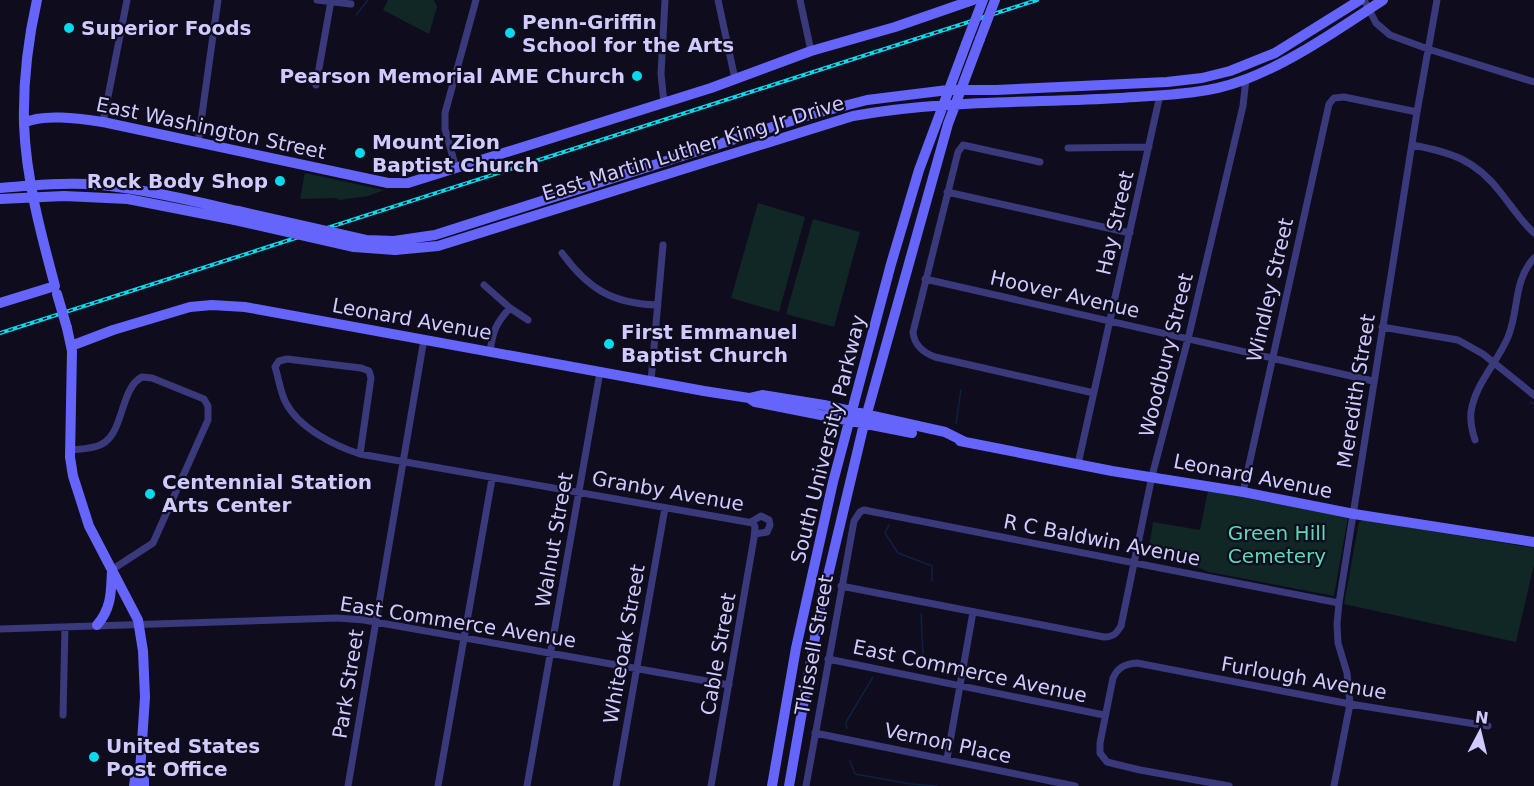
<svg xmlns="http://www.w3.org/2000/svg" width="1534" height="786" viewBox="0 0 1534 786" font-family="'DejaVu Sans',sans-serif">
  <style>
    .green { fill: #102726 }
    .lines { fill: none; stroke-linecap: round; stroke-linejoin: round }
    .stream { stroke: #0d2241; stroke-width: 1.5 }
    .street { stroke: #3a397b; stroke-width: 7 }
    .secondary { stroke: #6665fb; stroke-width: 10 }
    .rail-casing { stroke: #07daed; stroke-width: 4 }
    .rail { stroke: #0f0c1e; stroke-width: 1.5; stroke-dasharray: 4.5; stroke-linecap: butt }
    .secondary-bridge { stroke: #6665fb; stroke-width: 10 }
    .poi-dot { fill: #07daed; stroke: #0f0c1e; stroke-width: 2 }
    .labels { text-anchor: middle; stroke-width: 4.5; stroke-linejoin: round; paint-order: stroke }
    .poi-label { font-size: 20px; font-weight: bold; fill: #d0cbfe; stroke: #0f0c1e; text-anchor: start }
    .street-label { font-size: 20px; fill: #d0cbfe; stroke: #0f0c1e }
    .park-label { font-size: 20px; fill: #5adab8; stroke: #0f0c1e }
  </style>
  <rect width="100%" height="100%" fill="#0f0c1e"/>
  <path class="green" d="M 388,0 L 434,0 L 437,7 L 429,34 L 383,10 Z
    M 305,173 L 384,190 L 368,196 L 339,200 L 336,198 L 300,199 Z
    M 758,203 L 805,217 L 779,312 L 731,298 Z
    M 813,219 L 860,232 L 834,327 L 786,314 Z
    M 1208,491 L 1348,517 L 1334,596 L 1209,572 L 1194,566 L 1184,564 L 1186,554 L 1149,548 L 1153,522 L 1200,530 Z
    M 1362,520 L 1534,548 L 1534,565 L 1516,642 L 1344,604 L 1359,522 Z"/>
  <g class="lines">
    <path class="stream" d="M 356,15 L 368,0
      M 1530,402 L 1534,404
      M 956,423 L 961,390
      M 889,525 L 885,533 L 898,553 L 932,566 L 932,581
      M 921,614 L 923,655
      M 847,728 L 846,722 L 873,677
      M 850,761 L 855,774 L 911,784 L 937,786"/>
    <path class="street" d="M 317,0 L 351,4
      M 718,0 L 735,79
      M 800,0 L 811,51
      M 1364,0 L 1376,23 L 1390,35 L 1428,49 L 1534,82
      M 316,85 L 331,1
      M 664,103 L 661,74 L 665,0
      M 103,122 L 127,0
      M 198,143 L 218,0
      M 1412,145 C 1451,152 1476,160 1501,193 C 1512,207 1521,221 1534,233
      M 1068,148 L 1149,147
      M 1040,162 L 963,145 L 958,152 L 913,332 C 914,345 924,353 935,357 L 1094,393
      M 456,168 L 445,129 L 445,113 L 476,0
      M 947,192 L 1130,233
      M 562,253 C 588,289 613,304 658,305
      M 925,279 L 1373,381
      M 484,285 L 510,308 L 528,320
      M 1382,327 L 1458,340 L 1483,354 L 1534,395
      M 490,351 C 493,331 496,323 510,308
      M 651,381 L 663,245
      M 1475,440 C 1472,431 1470,422 1471,412 C 1475,384 1497,363 1508,337 C 1519,311 1513,281 1534,258
      M 70,450 C 80,449 94,449 102,444 C 124,433 120,388 142,377 L 152,378 L 204,399 L 208,406 L 208,420 L 153,543 L 113,569
      M 360,454 C 335,446 299,428 286,403 C 280,392 279,379 275,367 L 279,361 L 287,359 L 361,368 L 369,371 L 371,378 L 360,454 L 753,523 L 755,527 L 754,538 L 711,786
      M 1078,464 L 1160,95
      M 1243,492 L 1329,104 L 1334,98 L 1344,97 L 1417,112
      M 751,522 L 761,516 L 769,520 L 770,525 L 767,532 L 755,534
      M 841,586 L 1104,637 C 1113,637 1116,634 1121,626 L 1152,476 L 1188,339 L 1243,106 L 1246,79
      M 0,629 L 337,618 L 364,620 L 729,685
      M 828,659 L 1104,715
      M 63,715 L 65,627
      M 815,733 L 1075,786
      M 947,759 L 973,612
      M 348,786 L 424,339
      M 438,786 L 492,479
      M 527,786 L 600,372
      M 616,786 L 665,508
      M 806,786 L 854,521 L 860,512 L 864,510 L 1339,603
      M 1229,786 L 1140,770 L 1107,762 L 1100,753 L 1100,743 L 1113,678 C 1118,667 1125,664 1137,663 L 1350,704 L 1488,726
      M 1334,786 L 1350,704 L 1347,673 L 1338,643 L 1337,624 L 1339,603 L 1417,112 L 1437,0"/>
    <path class="secondary" d="M 24,123 C 43,113 82,119 103,122 L 388,183 L 408,183 L 711,88 L 811,51 L 895,27 L 973,0
      M 0,188 C 34,185 68,182 102,185 C 148,190 193,201 238,211
      M 0,199 L 64,196 L 128,199 L 235,220
      M 394,241 L 435,235 L 813,114 L 867,100 L 948,90 L 996,90 L 1167,82 L 1202,78 L 1230,71 L 1275,53 L 1360,0
      M 395,250 L 438,246 L 853,116 C 941,100 1031,103 1120,98 C 1160,95 1204,95 1241,81 C 1289,64 1340,28 1383,0
      M 0,303 L 55,286 C 41,234 26,179 24,124 C 23,83 28,40 37,0
      M 67,328 L 72,351 L 70,457 L 73,476 L 89,526 L 138,620 L 143,651 L 145,697 L 140,772 L 144,780 L 144,786
      M 71,346 L 113,330 L 190,307 L 212,305 L 245,307 L 704,391 L 749,398 L 762,395 L 824,405 L 945,432 L 965,442
      M 749,398 L 755,402 L 912,433
      M 960,441 L 1112,471 L 1243,492 L 1354,514 L 1534,542
      M 97,625 C 112,608 111,591 112,569
      M 134,786 L 135,779 L 140,772
      M 772,786 L 796,648 L 833,482 L 891,264 L 919,170 L 966,44
      M 789,786 L 820,609 L 864,424 L 948,124 L 980,39"/>
    <defs>
      <path id="rail" d="M 0,333 L 1037,0"/>
    </defs>
    <use href="#rail" class="rail-casing"/>
    <use href="#rail" class="rail"/>
    <path class="secondary-bridge" d="M 980,39 L 995,0
      M 966,44 L 983,0
      M 238,211 L 366,240 L 394,241
      M 235,220 L 354,247 L 395,250
      M 57,294 L 67,328"/>
  </g>
  <g class="poi-dot">
    <circle cx="69" cy="28" r="6"/>
    <circle cx="510" cy="33" r="6"/>
    <circle cx="637" cy="76" r="6"/>
    <circle cx="360" cy="153" r="6"/>
    <circle cx="280" cy="181" r="6"/>
    <circle cx="609" cy="344" r="6"/>
    <circle cx="150" cy="494" r="6"/>
    <circle cx="94" cy="757" r="6"/>
  </g>
  <g class="labels">
    <g class="poi-label">
      <text x="522" y="29">Penn-Griffin<tspan x="522" dy="23">School for the Arts</tspan></text>
      <text x="81" y="35">Superior Foods</text>
      <text x="625" y="83" text-anchor="end">Pearson Memorial AME Church</text>
      <text x="372" y="149">Mount Zion<tspan x="372" dy="23">Baptist Church</tspan></text>
      <text x="268" y="188" text-anchor="end">Rock Body Shop</text>
      <text x="621" y="339">First Emmanuel<tspan x="621" dy="23">Baptist Church</tspan></text>
      <text x="162" y="489">Centennial Station<tspan x="162" dy="23">Arts Center</tspan></text>
      <text x="106" y="753">United States<tspan x="106" dy="23">Post Office</tspan></text>
    </g>
    <g class="street-label">
      <text transform="translate(211 128) rotate(12)" y="7">East Washington Street</text>
      <text transform="translate(693 148) rotate(-17)" y="7">East Martin Luther King Jr Drive</text>
      <text transform="translate(1115 223) rotate(-77)" y="7">Hay Street</text>
      <text transform="translate(1270 290) rotate(-77)" y="7">Windley Street</text>
      <text transform="translate(1065 294) rotate(13)" y="7">Hoover Avenue</text>
      <text transform="translate(412 319) rotate(10)" y="7">Leonard Avenue</text>
      <text transform="translate(1166 355) rotate(-76)" y="7">Woodbury Street</text>
      <text transform="translate(1356 391) rotate(-81)" y="7">Meredith Street</text>
      <text transform="translate(828 439) rotate(-76)" y="7">South University Parkway</text>
      <text transform="translate(1253 476) rotate(11)" y="7">Leonard Avenue</text>
      <text transform="translate(668 491) rotate(10)" y="7">Granby Avenue</text>
      <text transform="translate(554 540) rotate(-80)" y="7">Walnut Street</text>
      <text transform="translate(1102 540) rotate(11)" y="7">R C Baldwin Avenue</text>
      <text transform="translate(458 622) rotate(9)" y="7">East Commerce Avenue</text>
      <text transform="translate(624 644) rotate(-80)" y="7">Whiteoak Street</text>
      <text transform="translate(814 645) rotate(-80)" y="7">Thissell Street</text>
      <text transform="translate(718 654) rotate(-80)" y="7">Cable Street</text>
      <text transform="translate(970 671) rotate(12)" y="7">East Commerce Avenue</text>
      <text transform="translate(1304 678) rotate(10)" y="7">Furlough Avenue</text>
      <text transform="translate(348 684) rotate(-81)" y="7">Park Street</text>
      <text transform="translate(948 743) rotate(12)" y="7">Vernon Place</text>
    </g>
    <g class="park-label">
      <text x="1277" y="540">Green Hill<tspan x="1277" dy="23">Cemetery</tspan></text>
    </g>
  </g>
  <g transform="translate(1480 732) rotate(7)" stroke="#0f0c1e" stroke-width="4.5" paint-order="stroke">
  <path d="M0-4.5L10 22L0 15L-10 22Z" fill="#d0cbfe"/>
  <text y="-9" font-size="16" font-weight="bold" text-anchor="middle" fill="#d0cbfe">N</text>
  </g>
</svg>
